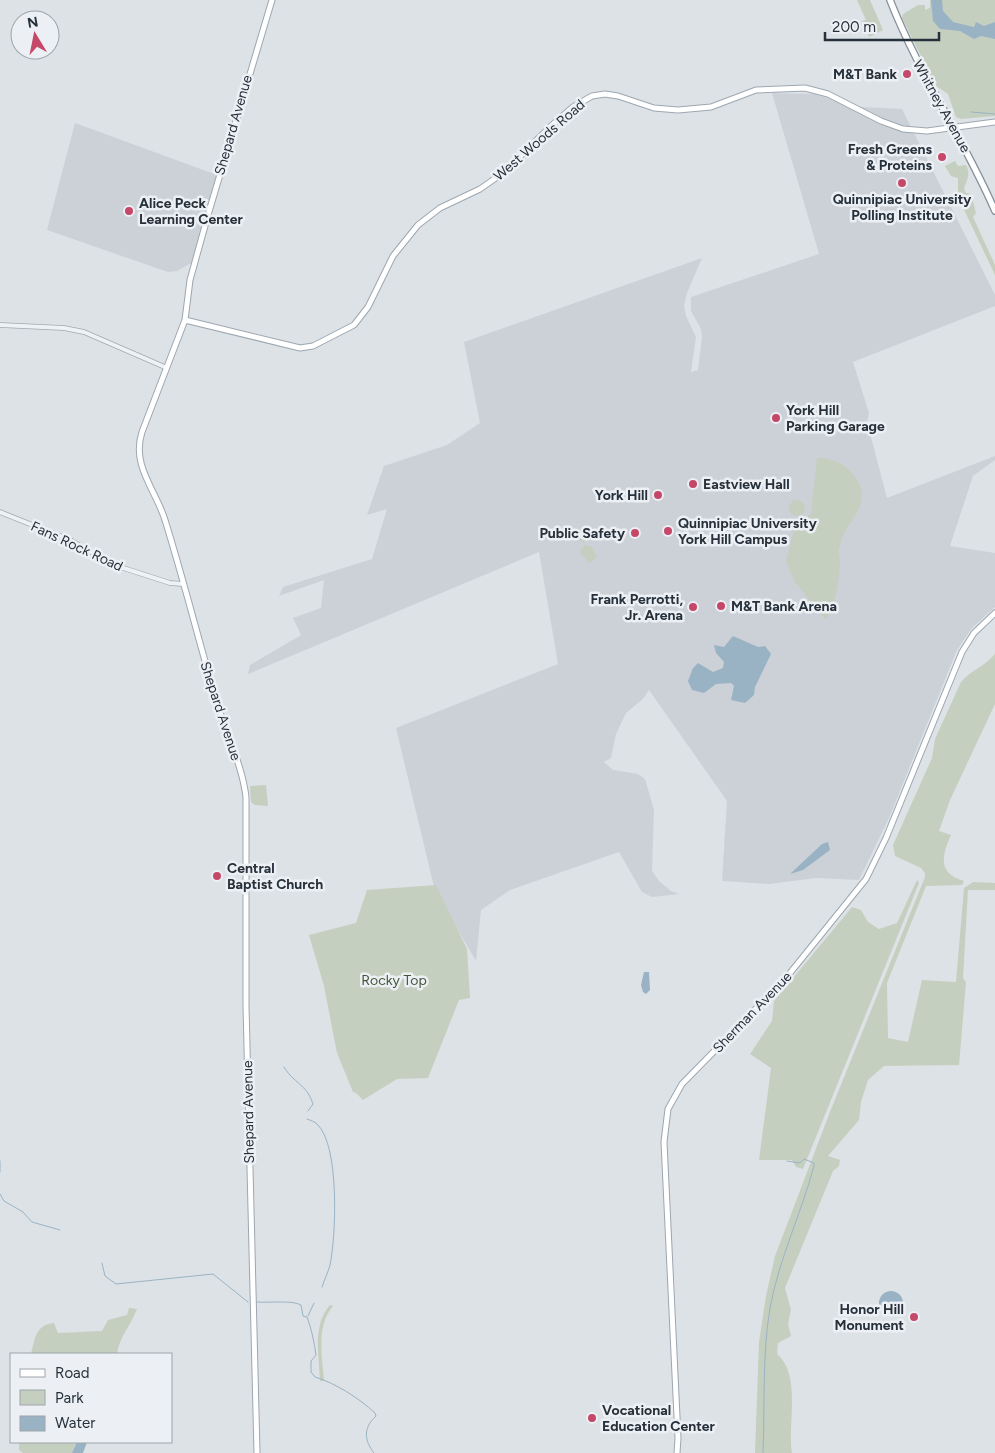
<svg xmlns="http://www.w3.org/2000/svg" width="995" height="1453" viewBox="0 0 995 1453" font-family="Figtree,sans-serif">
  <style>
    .built { fill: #cbd1d7 }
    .green { fill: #c5cfbf }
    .water { fill: #9ab3c4 }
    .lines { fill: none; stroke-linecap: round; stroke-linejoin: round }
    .stream { stroke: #9ab3c4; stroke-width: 1 }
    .minor-casing { stroke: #a3a9af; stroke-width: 5.5 }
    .major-casing { stroke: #9da7b1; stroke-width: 7 }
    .highway-casing { stroke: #85919c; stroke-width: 8 }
    .minor { stroke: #eff2f5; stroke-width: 4 }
    .major { stroke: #fff; stroke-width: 5 }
    .highway { stroke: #fff; stroke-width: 5.5 }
    .poi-dot { fill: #c54869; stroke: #ecf0f4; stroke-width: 2 }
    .labels { text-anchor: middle; stroke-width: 5; stroke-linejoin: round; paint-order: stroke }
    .poi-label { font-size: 14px; font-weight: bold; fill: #27313b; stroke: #ecf0f4; text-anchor: start }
    .street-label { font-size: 14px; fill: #27313b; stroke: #ecf0f4 }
    .park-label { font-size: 14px; fill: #405636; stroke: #ecf0f4 }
  </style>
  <rect width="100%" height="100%" fill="#dde2e6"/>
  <path class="built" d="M 772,93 L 813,94 L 861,107 L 902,109 L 995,295 L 995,306 L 853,362 L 869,413 L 867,422 L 887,498 L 995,456 L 995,460 L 973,476 L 950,546 L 995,553 L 995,607 L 972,628 L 957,650 L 889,818 L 859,880 L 816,878 L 769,884 L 722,881 L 727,801 L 649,690 L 643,699 L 626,713 L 616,734 L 611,758 L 604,762 L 613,770 L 638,774 L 645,779 L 654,810 L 652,871 L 659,881 L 671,891 L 679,894 L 652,897 L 642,892 L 619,852 L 510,890 L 481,910 L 476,961 L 435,891 L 396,728 L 558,664 L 539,552 L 248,674 L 250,665 L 301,635 L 293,618 L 321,608 L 324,580 L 279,596 L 283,587 L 372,559 L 387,509 L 367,515 L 384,466 L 447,445 L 480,423 L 464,342 L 702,258 L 687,293 L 684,305 L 686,316 L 696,337 L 691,372 L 698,370 L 702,337 L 701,329 L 691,311 L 691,297 L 819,254 Z
    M 75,123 L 217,175 L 193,262 L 177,271 L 168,272 L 47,230 Z"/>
  <path class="green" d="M 857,0 L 870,0 L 883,30 L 869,37 L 862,21 L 866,20 Z
    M 930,0 L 995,0 L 995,116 L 961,119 L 956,117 L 948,94 L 936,86 L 902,18 L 903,14 L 918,5 L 925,5 L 925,10 L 930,8 Z
    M 955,161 L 958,166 L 966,165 C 971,175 967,178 964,189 L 966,193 L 971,194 L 976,213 L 973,217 L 995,265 L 995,275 L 958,197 L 958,178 L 951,176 L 945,166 Z
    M 817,458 C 831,458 841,462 851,472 C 880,505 843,518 839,550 C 838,555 841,560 840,565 C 839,583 835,605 826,620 L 794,581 L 786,561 L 794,530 L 811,513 Z
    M789 508a8 8 0 1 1 16 0a8 8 0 1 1-16 0Z
    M 589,528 L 589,538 L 583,542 L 578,539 L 575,531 Z
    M 585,545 L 592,547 L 597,557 L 589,563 L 580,552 Z
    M 995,654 L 995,704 L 950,800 L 939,831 L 951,835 C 942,855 937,873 964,881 L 962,885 L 926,886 L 887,983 L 888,1038 L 908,1042 L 922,980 L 956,982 L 964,888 L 973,882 L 995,883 L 995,890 L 968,890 L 963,978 L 966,982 L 959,1065 L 884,1066 L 868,1080 L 861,1102 L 859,1120 L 828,1156 L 840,1160 L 839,1166 L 833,1171 L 785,1288 L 791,1310 L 788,1324 L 791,1336 L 778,1343 L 777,1354 C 802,1375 787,1425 792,1453 L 755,1453 L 759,1342 L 766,1296 L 775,1256 L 830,1112 L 925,877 L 925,873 L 921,868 L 895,856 L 893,845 L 932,758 L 935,739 L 961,682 C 971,670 984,667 995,654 Z
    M 266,785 L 268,806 L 255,805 L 251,802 L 250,786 Z
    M 917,880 L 919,883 L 803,1169 L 796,1167 L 792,1160 L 759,1160 L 771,1068 L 750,1054 L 772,1021 L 774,1001 L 852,907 L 861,910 L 868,922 L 879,929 L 897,923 Z
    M 436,885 L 467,949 L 470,998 L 459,1000 L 428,1078 L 397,1079 L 363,1100 L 356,1093 L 353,1092 L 337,1053 L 324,986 L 309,935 L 356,923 L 367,890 Z
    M 330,1305 L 333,1306 C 316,1326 322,1356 324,1381 L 320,1381 C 319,1356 312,1325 330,1305 Z
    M 129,1308 L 137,1309 C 131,1325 119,1337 117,1354 L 31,1354 C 35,1339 35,1325 54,1323 L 58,1333 L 102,1331 L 108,1320 L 127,1315 Z
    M 19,1442 L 77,1442 L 72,1453 L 23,1453 L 19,1450 Z"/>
  <path class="water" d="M 931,0 L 942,0 L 943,11 L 953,22 L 974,27 L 976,22 L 984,26 L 995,22 L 995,39 L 981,36 L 974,39 L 960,31 L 940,29 L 933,21 Z
    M 733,636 L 758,647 L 765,646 L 771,654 L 755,687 L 754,695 L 745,703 L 731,700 L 734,686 L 731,683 L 716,684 L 704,693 L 692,690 L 688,681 L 693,668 L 698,663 L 713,672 L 723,668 L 724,662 L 716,653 L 714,645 L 724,647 Z
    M 828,842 L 830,850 L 803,870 L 790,874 L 822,844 Z
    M 644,972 L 649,972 L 650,990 L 646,994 L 643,992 L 641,985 Z
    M879 1303a12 12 0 1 1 24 0a12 12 0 1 1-24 0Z
    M 77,1442 L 87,1442 L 83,1453 L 72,1453 Z"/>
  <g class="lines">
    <path class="stream" d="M 971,112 L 995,114
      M 284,1067 C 293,1083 307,1084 313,1104 L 308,1111
      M 307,1119 C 310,1120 315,1122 317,1124 C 340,1145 336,1237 330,1265 C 328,1273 324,1280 322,1287
      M 0,1161 L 0,1172
      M 0,1194 L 4,1201 L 23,1212 L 32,1222 L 60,1230
      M 102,1263 L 105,1276 L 116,1284 L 213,1274 L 248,1302
      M 257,1302 C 268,1303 293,1300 301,1305 L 303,1316 L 307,1317 C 312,1330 314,1342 316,1355 L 311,1361 L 311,1372 L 315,1377 C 335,1383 359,1398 375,1413 L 376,1416 C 363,1428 364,1440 374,1453
      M 308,1316 L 314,1303
      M 763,1453 C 765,1405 762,1356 770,1308 C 779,1259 801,1214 814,1166 L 814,1163 L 804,1159 L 800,1163 L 787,1161"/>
    <defs>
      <path id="minor" d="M 0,325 L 64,328 L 84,332 L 167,368
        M 0,512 L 70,540 L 114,565 L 170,583 L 183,584"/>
      <path id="major" d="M 185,320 L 300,348 L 313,346 L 354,325 L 368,307 L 393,256 L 418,225 L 440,208 L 480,189 L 503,173 L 550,127 L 573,107 L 592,96 L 605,94 L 618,96 L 654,108 L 678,110 L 711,107 L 756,90 L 805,88 L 828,94 L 881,121 L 903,129 L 927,131 L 995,122
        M 257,1453 L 246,1006 L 246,797 C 242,764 226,734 217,703 C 199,642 184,581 165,520 C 156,490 131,466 142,432 L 185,320 L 190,280 L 208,215 L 272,0
        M 677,1453 L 678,1438 L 664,1142 L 668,1109 L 682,1084 L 786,978 L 866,879 L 886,838 L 962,652 L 974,633 L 995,613"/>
      <path id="highway" d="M 890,0 C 919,74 964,139 995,211"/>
    </defs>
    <use href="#minor" class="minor-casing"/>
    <use href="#major" class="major-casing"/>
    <use href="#highway" class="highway-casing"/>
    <use href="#minor" class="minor"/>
    <use href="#major" class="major"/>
    <use href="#highway" class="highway"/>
  </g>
  <g class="poi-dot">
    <circle cx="907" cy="74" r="5"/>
    <circle cx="942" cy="157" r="5"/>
    <circle cx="902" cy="183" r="5"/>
    <circle cx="129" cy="211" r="5"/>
    <circle cx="776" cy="418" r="5"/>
    <circle cx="693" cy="484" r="5"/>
    <circle cx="658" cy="495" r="5"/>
    <circle cx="668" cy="531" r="5"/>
    <circle cx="635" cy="533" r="5"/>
    <circle cx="721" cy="606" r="5"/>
    <circle cx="693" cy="607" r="5"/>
    <circle cx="217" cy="876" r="5"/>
    <circle cx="914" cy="1317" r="5"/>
    <circle cx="592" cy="1418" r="5"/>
  </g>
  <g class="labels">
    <g class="poi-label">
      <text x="897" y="79" text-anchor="end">M&amp;T Bank</text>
      <text x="932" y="154" text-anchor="end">Fresh Greens<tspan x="932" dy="16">&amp; Proteins</tspan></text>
      <text x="902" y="204" text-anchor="middle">Quinnipiac University<tspan x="902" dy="16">Polling Institute</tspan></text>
      <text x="139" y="208">Alice Peck<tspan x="139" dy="16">Learning Center</tspan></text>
      <text x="786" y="415">York Hill<tspan x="786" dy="16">Parking Garage</tspan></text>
      <text x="703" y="489">Eastview Hall</text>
      <text x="648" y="500" text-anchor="end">York Hill</text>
      <text x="678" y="528">Quinnipiac University<tspan x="678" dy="16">York Hill Campus</tspan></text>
      <text x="625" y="538" text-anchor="end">Public Safety</text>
      <text x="683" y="604" text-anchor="end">Frank Perrotti,<tspan x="683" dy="16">Jr. Arena</tspan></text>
      <text x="731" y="611">M&amp;T Bank Arena</text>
      <text x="227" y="873">Central<tspan x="227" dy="16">Baptist Church</tspan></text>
      <text x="904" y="1314" text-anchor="end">Honor Hill<tspan x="904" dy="16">Monument</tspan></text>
      <text x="602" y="1415">Vocational<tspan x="602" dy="16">Education Center</tspan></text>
    </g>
    <g class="street-label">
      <text transform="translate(942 106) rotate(61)" y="5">Whitney Avenue</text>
      <text transform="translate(233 125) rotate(-74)" y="5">Shepard Avenue</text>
      <text transform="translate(539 140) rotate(-41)" y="5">West Woods Road</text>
      <text transform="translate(77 546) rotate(25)" y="5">Fans Rock Road</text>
      <text transform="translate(221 711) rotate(72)" y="5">Shepard Avenue</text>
      <text transform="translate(752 1012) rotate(-46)" y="5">Sherman Avenue</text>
      <text transform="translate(248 1112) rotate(-91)" y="5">Shepard Avenue</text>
    </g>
    <g class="park-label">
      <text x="394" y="985">Rocky Top</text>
    </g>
  </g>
  <rect x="10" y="1353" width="162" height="90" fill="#ecf0f4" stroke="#9da4aa"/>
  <rect x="20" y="1369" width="25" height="8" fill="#ffffff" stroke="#9da4aa"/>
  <text x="55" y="1378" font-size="15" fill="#27313b">Road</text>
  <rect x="20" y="1390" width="25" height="15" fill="#c5cfbf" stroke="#9da4aa"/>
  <text x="55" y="1403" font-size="15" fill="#27313b">Park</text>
  <rect x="20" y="1416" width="25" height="15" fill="#9ab3c4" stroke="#9da4aa"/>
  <text x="55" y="1428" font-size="15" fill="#27313b">Water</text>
  <g transform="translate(35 35) rotate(350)"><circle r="24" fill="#ecf0f4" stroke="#9da4aa"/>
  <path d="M0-4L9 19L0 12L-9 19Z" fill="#c54869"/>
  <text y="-8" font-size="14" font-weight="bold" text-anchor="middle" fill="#27313b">N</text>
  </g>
  <path d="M825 32v8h114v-8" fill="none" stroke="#27313b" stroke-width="2.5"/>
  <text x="832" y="32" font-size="15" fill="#27313b" stroke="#ecf0f4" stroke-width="4" paint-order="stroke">200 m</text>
</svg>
